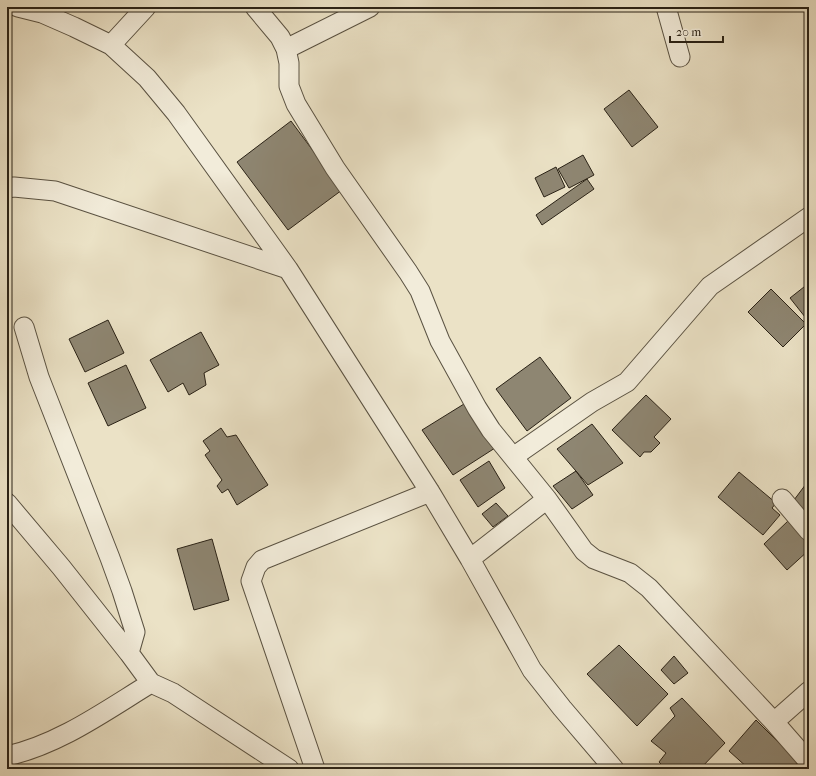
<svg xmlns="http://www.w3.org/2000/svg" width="816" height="776" viewBox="0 0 816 776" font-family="'IM FELL French Canon',serif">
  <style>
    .building { fill: #8e8672; stroke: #2a2216 }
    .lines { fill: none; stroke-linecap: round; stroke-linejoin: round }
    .minor-casing { stroke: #5a5242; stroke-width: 21 }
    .minor { stroke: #f2ecda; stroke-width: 19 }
  </style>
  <rect width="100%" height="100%" fill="#ebe2c6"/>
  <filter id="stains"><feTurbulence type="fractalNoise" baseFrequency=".005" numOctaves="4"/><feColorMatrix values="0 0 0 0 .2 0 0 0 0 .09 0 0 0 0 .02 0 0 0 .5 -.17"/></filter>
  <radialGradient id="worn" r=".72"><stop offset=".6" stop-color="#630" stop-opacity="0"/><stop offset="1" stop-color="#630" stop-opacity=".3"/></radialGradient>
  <path class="building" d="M 629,90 L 658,127 L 632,147 L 604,109 Z
    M 291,121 L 342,190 L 288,230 L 237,162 Z
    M 583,155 L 594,175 L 569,188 L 558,169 Z
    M 556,167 L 565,187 L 544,197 L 535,178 Z
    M 587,179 L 594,189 L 542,225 L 536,215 Z
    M 809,283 L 809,322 L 790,298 Z
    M 771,289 L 806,324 L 783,347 L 748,312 Z
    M 108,320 L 124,353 L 85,372 L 69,339 Z
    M 201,332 L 219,365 L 204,373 L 206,385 L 189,395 L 183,383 L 168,392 L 150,360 Z
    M 540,357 L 571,398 L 527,431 L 496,389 Z
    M 126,365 L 146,408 L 108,426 L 88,383 Z
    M 646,395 L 671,419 L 654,437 L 660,443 L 651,452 L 644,452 L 640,457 L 612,430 Z
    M 464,404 L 495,448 L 453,475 L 422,430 Z
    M 592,424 L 623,463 L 588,485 L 557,449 Z
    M 221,428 L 227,437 L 236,435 L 268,485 L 237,505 L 228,489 L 222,493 L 217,486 L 222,480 L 205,455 L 210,451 L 203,441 Z
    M 489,461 L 505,488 L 478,507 L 460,480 Z
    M 576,471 L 593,495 L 572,509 L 553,486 Z
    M 739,472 L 776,503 L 772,508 L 780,515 L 763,535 L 718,497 Z
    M 809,480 L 809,518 L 791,504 Z
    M 496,503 L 508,516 L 493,527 L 482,514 Z
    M 789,520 L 809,542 L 809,550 L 787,570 L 764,544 Z
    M 212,539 L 229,600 L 194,610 L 177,549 Z
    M 619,645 L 668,694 L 637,726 L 587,674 Z
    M 674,656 L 688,673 L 674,684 L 661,670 Z
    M 682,698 L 725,743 L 700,769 L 666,769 L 659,762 L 666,753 L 651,741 L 675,716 L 670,708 Z
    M 756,720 L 798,762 L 792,769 L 749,769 L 729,751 Z"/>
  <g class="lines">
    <defs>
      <path id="minor" d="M 18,7 L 42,13 L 74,27 L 111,45 L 147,78 L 176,113 L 288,269 L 430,492 L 470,559 L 532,670 L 562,708 L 614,769
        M 255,7 L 280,37 L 286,49 L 289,63 L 289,86 L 296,104 L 335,168 L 408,272 L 420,291 L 440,341 L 477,408 L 491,430 L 547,499 L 584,551 L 594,559 L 630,573 L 649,588 L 774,722 L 809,762
        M 666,7 L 680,57
        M 111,45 L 146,7
        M 286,49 L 370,7
        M 7,188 L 14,187 L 55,191 L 288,269
        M 24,327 L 39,377 L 110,558 L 122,591 L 135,632 L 129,653
        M 513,457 L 592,402 L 627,382 L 710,286 L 809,217
        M 782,499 L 809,531
        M 7,503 L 61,567 L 129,653 L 151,683 L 173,693 L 289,769
        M 470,559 L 547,499
        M 774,722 L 809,691
        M 7,756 C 60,744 105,711 151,683
        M 315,769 L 251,581 L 256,567 L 262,560 L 430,492"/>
    </defs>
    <use href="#minor" class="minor-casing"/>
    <use href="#minor" class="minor"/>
  </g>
  <rect width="816" height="776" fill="none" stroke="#ebe2c6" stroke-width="24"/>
  <rect x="8" y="8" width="800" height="760" fill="none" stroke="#2a2216" stroke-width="2"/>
  <rect x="12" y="12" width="792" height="752" fill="none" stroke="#2a2216"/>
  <path d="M670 36v6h53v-6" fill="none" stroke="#2a2216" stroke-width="2"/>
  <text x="676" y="36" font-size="12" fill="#2a2216" stroke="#f2ecda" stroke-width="3" paint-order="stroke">20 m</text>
  <rect width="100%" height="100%" filter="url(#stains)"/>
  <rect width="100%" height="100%" fill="url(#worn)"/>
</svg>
